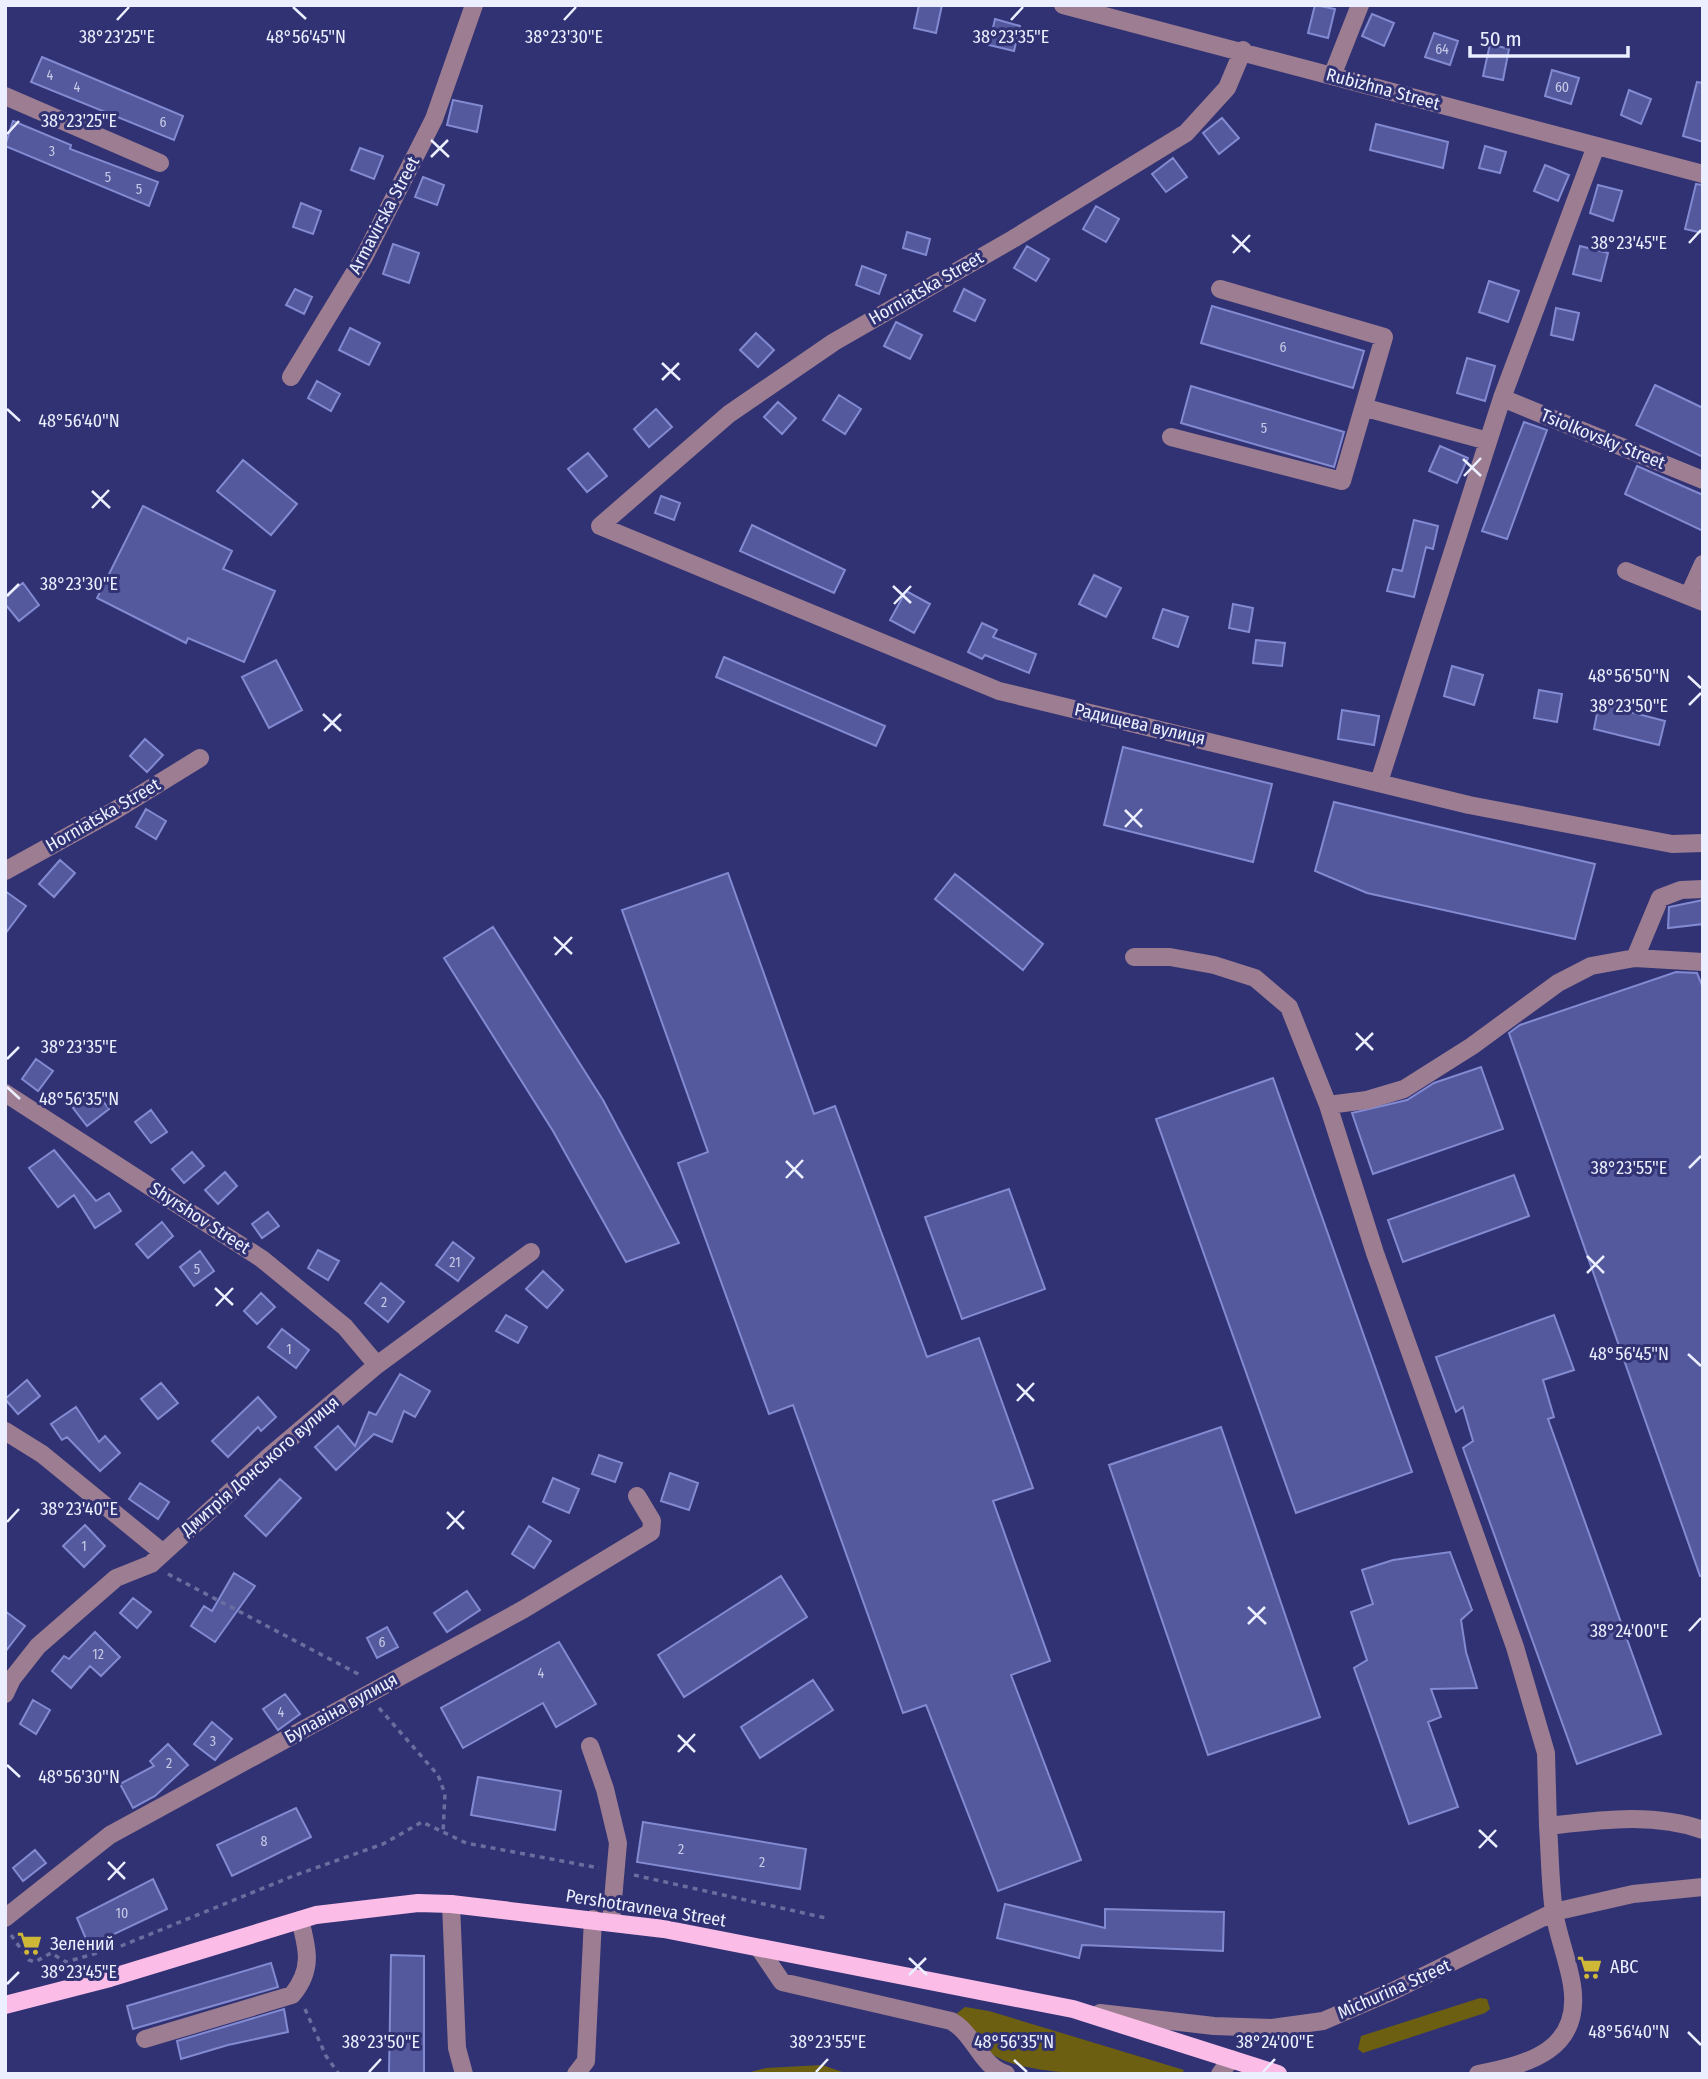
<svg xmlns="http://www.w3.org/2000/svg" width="1708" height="2079" viewBox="0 0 1708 2079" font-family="'Fira Sans Condensed',sans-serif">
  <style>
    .green { fill: #6c5f12 }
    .building { fill: #54599d; stroke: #828ad2; stroke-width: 2 }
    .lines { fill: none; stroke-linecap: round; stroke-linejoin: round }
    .path { stroke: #6b6d9f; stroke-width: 3.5; stroke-dasharray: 5 5; stroke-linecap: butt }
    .minor { stroke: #9c7d92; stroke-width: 18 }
    .major { stroke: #fbbce7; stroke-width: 18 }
    .ticks { fill: none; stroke: #ecefff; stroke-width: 2.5 }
    .labels { text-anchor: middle; stroke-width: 6; stroke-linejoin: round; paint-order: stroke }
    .number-label { font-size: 14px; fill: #c6cae6 }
    .street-label { font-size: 18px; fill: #ecefff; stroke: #313273 }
    .poi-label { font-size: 18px; fill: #ecefff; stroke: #313273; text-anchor: start }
    .ticks-label { font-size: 18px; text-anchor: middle; fill: #ecefff; stroke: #313273; stroke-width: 6; stroke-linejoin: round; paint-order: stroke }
  </style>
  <rect width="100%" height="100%" fill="#313273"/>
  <path class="green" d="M 1480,1998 L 1487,1999 L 1490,2009 L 1485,2013 L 1363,2053 L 1358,2049 L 1361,2036 Z
    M 965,2007 L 989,2011 L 1184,2070 L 1182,2074 C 1135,2074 1027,2079 992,2054 C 979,2043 968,2027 956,2014 Z
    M 822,2065 L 848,2074 L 743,2074 L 766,2068 Z"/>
  <path class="building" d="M 919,5 L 942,5 L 936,33 L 914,28 Z
    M 1315,5 L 1335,9 L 1328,38 L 1308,33 Z
    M 1372,14 L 1394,23 L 1384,46 L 1362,36 Z
    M 995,19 L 1020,26 L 1014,51 L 989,45 Z
    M 1434,33 L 1458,41 L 1450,65 L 1425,57 Z
    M 1490,44 L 1509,49 L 1503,80 L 1483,76 Z
    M 42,57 L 183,116 L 174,140 L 31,82 Z
    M 1552,70 L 1579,78 L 1571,104 L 1545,96 Z
    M 1697,82 L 1703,83 L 1703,142 L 1683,136 Z
    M 1629,90 L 1651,99 L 1641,124 L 1621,115 Z
    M 453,100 L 482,106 L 477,132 L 447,125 Z
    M 1222,118 L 1239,138 L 1219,154 L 1203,133 Z
    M 13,121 L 71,145 L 70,149 L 158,182 L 149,206 L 5,146 Z
    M 1376,124 L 1448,142 L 1443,168 L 1370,150 Z
    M 1485,146 L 1506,152 L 1500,173 L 1479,168 Z
    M 360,148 L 383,156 L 374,179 L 351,170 Z
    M 1173,158 L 1187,177 L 1166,192 L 1152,174 Z
    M 1545,165 L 1569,175 L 1558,201 L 1534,191 Z
    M 423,177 L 444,185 L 437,205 L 415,197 Z
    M 1696,184 L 1703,185 L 1703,233 L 1685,229 Z
    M 1598,185 L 1622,191 L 1613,221 L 1590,213 Z
    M 301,203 L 321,211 L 313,234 L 293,227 Z
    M 1096,206 L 1119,219 L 1106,242 L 1083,229 Z
    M 907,232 L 930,239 L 926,255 L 903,248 Z
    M 393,244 L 419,253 L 409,283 L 383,274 Z
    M 1027,246 L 1049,259 L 1036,281 L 1014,268 Z
    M 1580,246 L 1608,253 L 1601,281 L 1573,274 Z
    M 862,266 L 886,275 L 879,294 L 856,285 Z
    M 1489,281 L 1519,291 L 1508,322 L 1479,312 Z
    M 295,289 L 312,297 L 304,314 L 286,305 Z
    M 964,289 L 985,300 L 975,321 L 954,311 Z
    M 1212,306 L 1364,351 L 1353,388 L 1201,343 Z
    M 1556,308 L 1579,313 L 1573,340 L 1551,335 Z
    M 896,322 L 922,335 L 910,359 L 884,346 Z
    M 350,328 L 380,343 L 369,365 L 339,350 Z
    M 756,333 L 774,350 L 758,367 L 740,350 Z
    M 1467,358 L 1495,366 L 1485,401 L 1457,393 Z
    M 317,381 L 340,394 L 331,411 L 308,398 Z
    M 1655,385 L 1703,408 L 1703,457 L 1636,425 Z
    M 1191,386 L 1344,432 L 1334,467 L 1181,423 Z
    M 839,395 L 861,409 L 845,434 L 823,420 Z
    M 778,402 L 796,418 L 782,434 L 764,417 Z
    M 656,409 L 672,427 L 649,447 L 634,429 Z
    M 1524,422 L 1547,430 L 1507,539 L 1482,531 Z
    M 1440,446 L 1468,458 L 1457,483 L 1429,471 Z
    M 588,453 L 607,476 L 587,492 L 568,469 Z
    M 243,460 L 297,504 L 271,535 L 217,491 Z
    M 1637,466 L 1703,495 L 1703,531 L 1625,494 Z
    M 661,496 L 680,503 L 674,520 L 655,513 Z
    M 143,506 L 232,551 L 223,569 L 275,591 L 244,662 L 188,638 L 186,643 L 97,598 Z
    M 1414,520 L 1438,526 L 1433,549 L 1426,547 L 1414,597 L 1387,591 L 1393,569 L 1402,571 Z
    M 752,525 L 845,570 L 834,593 L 740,551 Z
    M 1094,575 L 1121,588 L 1106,617 L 1079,604 Z
    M 23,583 L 39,605 L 19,621 L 5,604 L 5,596 Z
    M 906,591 L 930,604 L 914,633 L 890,620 Z
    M 1233,604 L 1253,608 L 1249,632 L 1229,628 Z
    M 1163,609 L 1188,617 L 1178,647 L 1153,638 Z
    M 982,623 L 997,630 L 993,637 L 1036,654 L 1029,673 L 985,655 L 982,659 L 968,652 Z
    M 1256,640 L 1285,643 L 1282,666 L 1253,663 Z
    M 724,657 L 885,726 L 876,746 L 716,677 Z
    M 276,660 L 302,710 L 269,728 L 242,677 Z
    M 1452,666 L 1483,675 L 1474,705 L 1444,696 Z
    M 1539,690 L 1562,694 L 1557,722 L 1534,718 Z
    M 1600,698 L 1631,703 L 1630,712 L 1665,721 L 1659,745 L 1594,729 Z
    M 1342,710 L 1379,716 L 1374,745 L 1338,739 Z
    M 145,739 L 163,755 L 147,772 L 130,756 Z
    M 1123,747 L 1272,784 L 1253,862 L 1104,825 Z
    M 1334,802 L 1595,864 L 1575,939 L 1367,893 L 1315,871 Z
    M 146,809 L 166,821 L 156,839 L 136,827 Z
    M 60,860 L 75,873 L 54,897 L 39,884 Z
    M 728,873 L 814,1114 L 835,1106 L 927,1357 L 979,1338 L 1033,1488 L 993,1501 L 1050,1661 L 1011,1675 L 1081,1860 L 998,1891 L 926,1705 L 903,1713 L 793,1405 L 769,1414 L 678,1163 L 708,1152 L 622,910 Z
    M 955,874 L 1043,944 L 1023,970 L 935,899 Z
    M 5,891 L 26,906 L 5,934 Z
    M 1703,900 L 1703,924 L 1668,928 L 1669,907 Z
    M 493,927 L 603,1100 L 679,1243 L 626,1262 L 553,1131 L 444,958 Z
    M 1676,972 L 1697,973 L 1703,988 L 1703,1575 L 1700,1576 L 1509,1033 L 1520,1025 Z
    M 36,1059 L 53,1071 L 38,1091 L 22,1079 Z
    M 1481,1067 L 1503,1129 L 1373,1174 L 1352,1113 L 1407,1100 L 1434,1083 Z
    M 1273,1078 L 1412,1472 L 1296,1513 L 1156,1119 Z
    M 95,1091 L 109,1109 L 87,1126 L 73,1108 Z
    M 151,1110 L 167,1132 L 151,1143 L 135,1122 Z
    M 54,1150 L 96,1201 L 109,1193 L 121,1211 L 95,1228 L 74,1195 L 58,1207 L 29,1168 Z
    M 192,1152 L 204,1166 L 184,1183 L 172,1169 Z
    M 225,1172 L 237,1186 L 218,1204 L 205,1190 Z
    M 1514,1175 L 1529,1216 L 1403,1262 L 1388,1220 Z
    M 1009,1189 L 1045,1289 L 962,1319 L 925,1217 Z
    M 268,1212 L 279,1226 L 262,1238 L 252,1224 Z
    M 162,1222 L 173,1236 L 148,1258 L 136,1244 Z
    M 453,1242 L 474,1258 L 458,1281 L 436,1265 Z
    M 318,1250 L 339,1261 L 328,1280 L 308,1268 Z
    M 200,1251 L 214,1271 L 194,1286 L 180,1267 Z
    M 543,1271 L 563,1290 L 547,1308 L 526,1289 Z
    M 381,1283 L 404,1302 L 388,1322 L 365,1303 Z
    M 261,1293 L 275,1307 L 257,1324 L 244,1311 Z
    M 506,1315 L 527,1327 L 518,1343 L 496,1331 Z
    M 1554,1315 L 1574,1370 L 1543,1380 L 1554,1417 L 1548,1419 L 1661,1734 L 1577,1764 L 1463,1448 L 1473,1441 L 1463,1407 L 1456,1412 L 1436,1357 Z
    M 282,1329 L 309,1350 L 296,1368 L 268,1347 Z
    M 400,1374 L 430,1391 L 415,1417 L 404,1411 L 392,1442 L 374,1434 L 336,1470 L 315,1447 L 338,1426 L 355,1446 L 369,1412 L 376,1415 Z
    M 27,1380 L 40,1396 L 18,1414 L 5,1399 Z
    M 161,1383 L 178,1403 L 158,1419 L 141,1399 Z
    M 258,1397 L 276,1417 L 261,1431 L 258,1427 L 228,1457 L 212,1441 Z
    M 76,1407 L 99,1442 L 105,1436 L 120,1453 L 100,1471 L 67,1437 L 62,1440 L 51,1424 Z
    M 1221,1427 L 1320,1717 L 1208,1755 L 1109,1465 Z
    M 599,1455 L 622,1463 L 615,1482 L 592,1474 Z
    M 670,1473 L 698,1483 L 689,1510 L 661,1501 Z
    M 553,1478 L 579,1489 L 569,1513 L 543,1502 Z
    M 280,1479 L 301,1498 L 266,1536 L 245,1516 Z
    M 140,1483 L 169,1502 L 158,1519 L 129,1499 Z
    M 85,1525 L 105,1546 L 84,1567 L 63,1546 Z
    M 529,1526 L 551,1541 L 534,1568 L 512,1554 Z
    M 1450,1552 L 1472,1610 L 1461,1620 L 1466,1652 L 1477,1688 L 1431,1689 L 1441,1717 L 1428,1722 L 1458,1807 L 1409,1824 L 1354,1668 L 1367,1660 L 1351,1612 L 1373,1604 L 1362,1570 L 1393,1560 Z
    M 234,1573 L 255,1586 L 215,1642 L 191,1626 L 204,1606 L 212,1611 Z
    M 781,1576 L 807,1617 L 684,1697 L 658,1655 Z
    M 467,1591 L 480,1610 L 447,1632 L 434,1613 Z
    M 133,1598 L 151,1612 L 137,1628 L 120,1613 Z
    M 5,1611 L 25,1626 L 5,1652 Z
    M 387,1627 L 398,1647 L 377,1658 L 367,1638 Z
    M 95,1632 L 120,1657 L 101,1676 L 90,1666 L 71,1688 L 52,1671 L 64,1656 L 69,1659 Z
    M 559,1642 L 596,1704 L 556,1727 L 543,1703 L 463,1748 L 441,1708 Z
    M 813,1680 L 833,1710 L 760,1758 L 741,1727 Z
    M 285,1694 L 300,1714 L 278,1730 L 263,1709 Z
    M 33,1700 L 50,1710 L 36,1734 L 20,1724 Z
    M 212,1722 L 232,1739 L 215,1760 L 194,1744 Z
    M 168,1744 L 188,1765 L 155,1796 L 133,1808 L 120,1784 L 154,1766 L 150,1761 Z
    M 478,1777 L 561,1791 L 555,1830 L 471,1815 Z
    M 296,1808 L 311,1837 L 232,1876 L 217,1845 Z
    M 643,1822 L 806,1849 L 800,1889 L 637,1862 Z
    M 35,1850 L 46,1863 L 23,1881 L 13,1868 Z
    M 153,1879 L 167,1909 L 89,1946 L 77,1918 Z
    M 1005,1904 L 1105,1928 L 1105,1909 L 1224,1912 L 1223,1951 L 1082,1945 L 1079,1958 L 997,1938 Z
    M 391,1955 L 424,1956 L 424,2074 L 389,2074 Z
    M 271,1963 L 278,1987 L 133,2029 L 127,2006 Z
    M 284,2009 L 288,2032 L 228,2045 L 181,2059 L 177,2041 Z"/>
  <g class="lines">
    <path class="path" d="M 168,1574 L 362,1676
      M 379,1708 L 438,1775 L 445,1794 L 443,1833
      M 634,1875 L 826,1918
      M 11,1935 L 29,1960 L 35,1962 L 51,1953 L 66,1962 L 121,1946 L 293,1876 L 383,1844 L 422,1822 L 466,1843 L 599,1868
      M 305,2009 L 326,2056 L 339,2074"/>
    <path class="minor" d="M 1063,5 L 1703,174
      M 1243,50 L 1227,88 L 1186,133 L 1013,239 L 834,342 L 729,414 L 600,526 L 999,691 L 1469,805 L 1672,844 L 1703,843
      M 1332,76 L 1360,5
      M 5,96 L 160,163
      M 291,377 L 364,257 L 434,119 L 474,5
      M 1502,398 L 1703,480
      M 1366,408 L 1488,441
      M 1171,437 L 1342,481 L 1384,337 L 1220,289
      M 1626,571 L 1703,602
      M 1689,595 L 1703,564
      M 1379,782 L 1502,398 L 1596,146
      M 5,871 L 114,811 L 200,758
      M 1703,889 L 1681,890 L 1660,898 L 1635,958 L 1703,962
      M 1134,957 L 1170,957 L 1214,965 L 1255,978 L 1289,1007 L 1328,1105 L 1375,1253 L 1515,1647 L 1546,1753 L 1548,1826
      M 5,1093 L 262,1259 L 345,1327 L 377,1365
      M 1328,1105 L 1367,1100 L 1404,1089 L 1472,1046 L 1558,983 L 1591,966 L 1635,958
      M 5,1431 L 42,1454 L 162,1552
      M 5,1694 L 12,1679 L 38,1646 L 116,1578 L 151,1564 L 273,1453 L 377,1365 L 531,1252
      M 590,1746 L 605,1789 L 618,1843 L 611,1922
      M 451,1904 L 457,2048 L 464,2074
      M 5,1918 L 110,1835 L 524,1609 L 651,1532 L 652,1521 L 637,1496
      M 759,1948 L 782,1982 L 951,2021 C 975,2034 981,2067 1006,2074
      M 1100,2013 L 1214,2026 L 1272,2028 L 1323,2021 L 1393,1991 L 1554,1912 L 1633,1894 L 1703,1887
      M 145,2039 L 292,1995 C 313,1970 308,1950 300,1920
      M 576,2074 L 586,2061 L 593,1919
      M 1220,2074 L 1231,2059
      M 1478,2074 C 1531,2064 1582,2049 1572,1985 C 1568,1960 1558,1936 1554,1912 C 1550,1884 1550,1854 1548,1826 C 1599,1820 1654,1812 1703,1830"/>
    <path class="major" d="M 5,2005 L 110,1978 L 316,1915 L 418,1903 L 451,1904 L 664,1929 L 1073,2009 L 1278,2074"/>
  </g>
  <path class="ticks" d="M 293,7 L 306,19M 117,20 L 129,7M 564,20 L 576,7M 1011,20 L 1023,7M 7,134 L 19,121M 431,140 L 449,157M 431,157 L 448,140M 1232,235 L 1250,252M 1689,243 L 1701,230M 1233,253 L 1250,235M 662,363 L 680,380M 662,380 L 679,363M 7,409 L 20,421M 1463,459 L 1481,476M 1464,476 L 1481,458M 92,491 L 110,508M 92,508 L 109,490M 893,586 L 911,603M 7,596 L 19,584M 894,604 L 911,586M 1688,676 L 1701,688M 1689,705 L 1701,693M 323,714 L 341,731M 324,731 L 341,714M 1125,810 L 1142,827M 1125,827 L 1142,809M 554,937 L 572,954M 555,955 L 572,937M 1356,1033 L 1373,1050M 1356,1050 L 1373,1033M 7,1059 L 19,1047M 7,1087 L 20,1099M 786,1161 L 803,1178M 1689,1168 L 1701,1156M 786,1178 L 803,1160M 1587,1256 L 1604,1273M 1587,1273 L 1604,1256M 215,1288 L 233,1305M 216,1306 L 233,1288M 1688,1354 L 1701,1366M 1017,1384 L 1034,1401M 1017,1401 L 1034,1383M 447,1512 L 464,1529M 7,1522 L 19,1509M 447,1529 L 464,1511M 1248,1607 L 1266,1624M 1248,1624 L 1265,1607M 1689,1631 L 1701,1618M 678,1735 L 695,1752M 678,1752 L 695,1734M 7,1765 L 20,1777M 1479,1830 L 1497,1847M 1479,1848 L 1496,1830M 108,1862 L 125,1879M 108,1880 L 125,1862M 909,1958 L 927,1975M 909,1975 L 926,1958M 7,1984 L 19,1972M 1688,2032 L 1701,2045M 1014,2060 L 1027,2072M 369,2072 L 381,2059M 816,2072 L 828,2059M 1263,2072 L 1275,2059"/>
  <defs>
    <symbol id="supermarket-bare" viewBox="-9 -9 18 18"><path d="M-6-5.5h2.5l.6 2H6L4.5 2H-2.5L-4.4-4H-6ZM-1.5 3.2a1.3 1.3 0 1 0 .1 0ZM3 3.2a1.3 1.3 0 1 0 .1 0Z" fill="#cfb837" stroke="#313273" stroke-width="2.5" paint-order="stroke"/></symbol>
  </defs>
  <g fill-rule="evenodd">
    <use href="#supermarket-bare" x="12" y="1926" width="35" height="35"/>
    <use href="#supermarket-bare" x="1572" y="1950" width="35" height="35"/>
  </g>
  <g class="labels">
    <g class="number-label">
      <text x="1442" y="54">64</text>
      <text x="50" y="80">4</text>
      <text x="77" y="92">4</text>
      <text x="1562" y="92">60</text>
      <text x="163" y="127">6</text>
      <text x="52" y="156">3</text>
      <text x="108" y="182">5</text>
      <text x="139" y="194">5</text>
      <text x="1283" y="352">6</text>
      <text x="1264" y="433">5</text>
      <text x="455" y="1267">21</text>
      <text x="197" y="1274">5</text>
      <text x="384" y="1307">2</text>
      <text x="289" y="1354">1</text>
      <text x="84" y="1551">1</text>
      <text x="382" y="1647">6</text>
      <text x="98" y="1659">12</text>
      <text x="541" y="1678">4</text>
      <text x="281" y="1717">4</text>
      <text x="213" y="1746">3</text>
      <text x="169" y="1768">2</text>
      <text x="264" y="1846">8</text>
      <text x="681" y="1854">2</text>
      <text x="762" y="1867">2</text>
      <text x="122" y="1918">10</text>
    </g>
    <g class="street-label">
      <text transform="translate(1383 89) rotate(15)" y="6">Rubizhna Street</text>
      <text transform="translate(384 215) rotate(-62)" y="6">Armavirska Street</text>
      <text transform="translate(926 288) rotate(-30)" y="6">Horniatska Street</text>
      <text transform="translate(1603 439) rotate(22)" y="6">Tsiolkovsky Street</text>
      <text transform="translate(1140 724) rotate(13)" y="6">Радищева вулиця</text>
      <text transform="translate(103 815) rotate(-30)" y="6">Horniatska Street</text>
      <text transform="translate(200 1218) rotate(33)" y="6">Shyrshov Street</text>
      <text transform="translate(260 1466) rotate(-41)" y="6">Дмитрія Донського вулиця</text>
      <text transform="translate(341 1708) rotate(-29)" y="6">Булавіна вулиця</text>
      <text transform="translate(646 1908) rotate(9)" y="6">Pershotravneva Street</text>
      <text transform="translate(1394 1989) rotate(-24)" y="6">Michurina Street</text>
    </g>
    <g class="poi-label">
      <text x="50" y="1950">Зелений</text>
      <text x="1610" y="1973">ABC</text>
    </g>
  </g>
  <g class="ticks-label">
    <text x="306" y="43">48°56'45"N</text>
    <text x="117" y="43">38°23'25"E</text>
    <text x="564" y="43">38°23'30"E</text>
    <text x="1011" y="43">38°23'35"E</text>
    <text x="79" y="127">38°23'25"E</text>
    <text x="1629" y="249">38°23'45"E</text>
    <text x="79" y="427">48°56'40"N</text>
    <text x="79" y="590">38°23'30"E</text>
    <text x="1629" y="682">48°56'50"N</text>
    <text x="1629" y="712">38°23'50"E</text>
    <text x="79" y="1053">38°23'35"E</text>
    <text x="79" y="1105">48°56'35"N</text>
    <text x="1629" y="1174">38°23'55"E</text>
    <text x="1629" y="1360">48°56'45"N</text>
    <text x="79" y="1515">38°23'40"E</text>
    <text x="1629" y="1637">38°24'00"E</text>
    <text x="79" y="1783">48°56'30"N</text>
    <text x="79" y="1978">38°23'45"E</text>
    <text x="1629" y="2038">48°56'40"N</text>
    <text x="381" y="2048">38°23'50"E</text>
    <text x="828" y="2048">38°23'55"E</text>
    <text x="1275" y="2048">38°24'00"E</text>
    <text x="1014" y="2048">48°56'35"N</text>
  </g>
  <rect width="1708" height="2079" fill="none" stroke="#ecefff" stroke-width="14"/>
  <path d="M1470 46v10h158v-10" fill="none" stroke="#ecefff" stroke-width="3.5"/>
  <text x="1480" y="46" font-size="21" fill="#ecefff" stroke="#313273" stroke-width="5" paint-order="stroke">50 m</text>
</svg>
